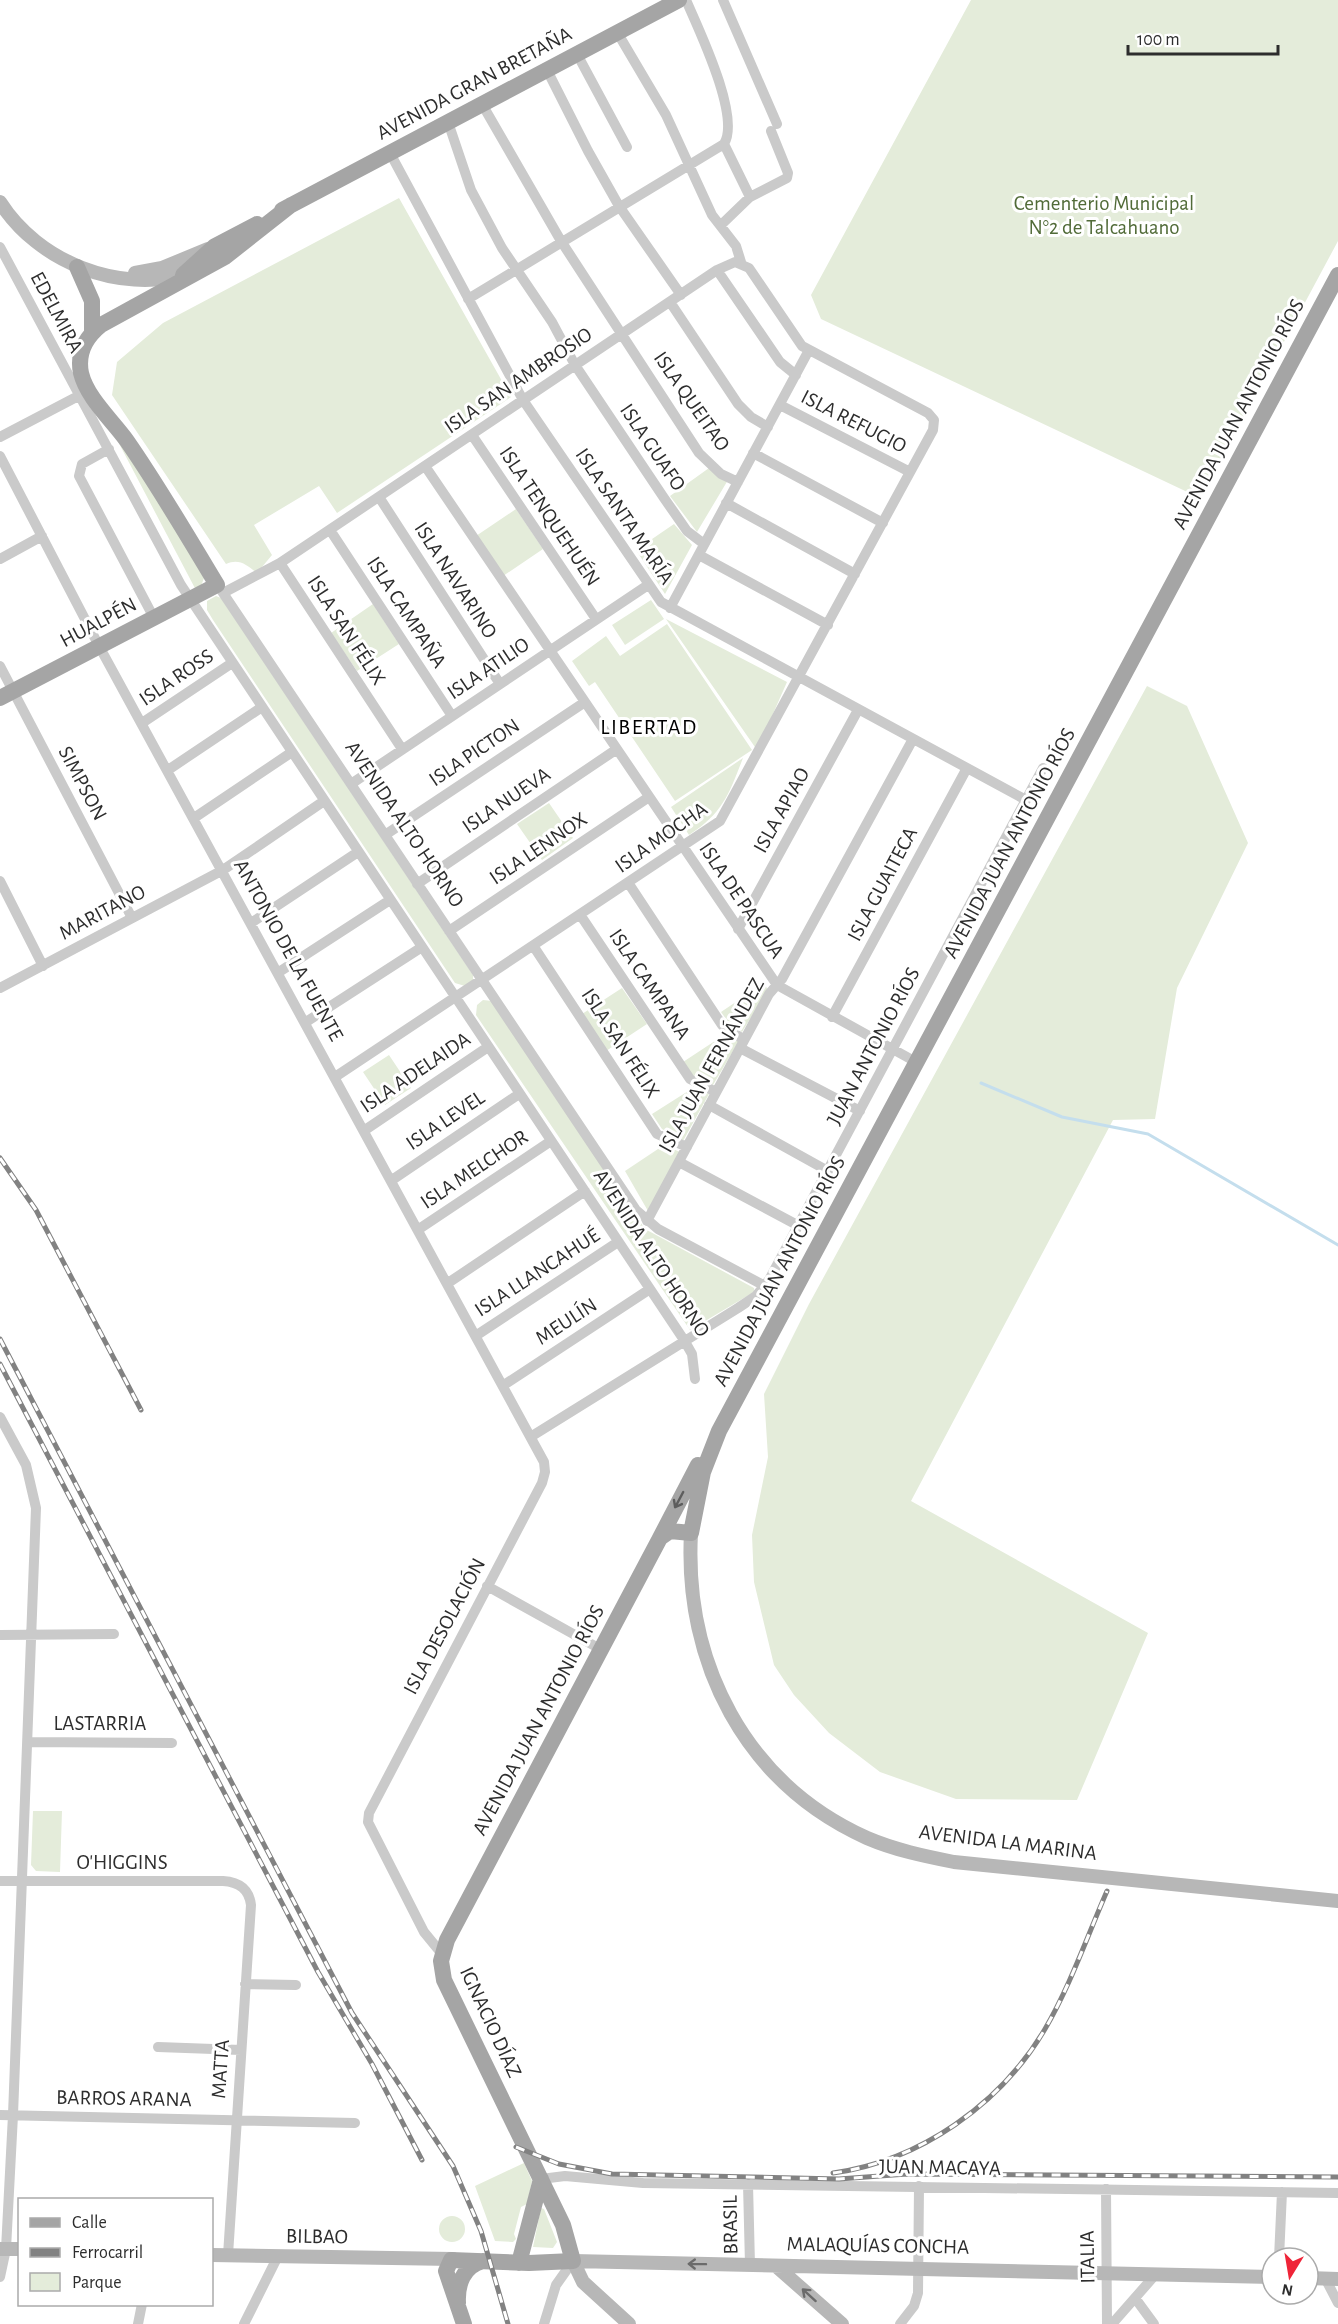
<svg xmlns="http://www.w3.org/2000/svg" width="1338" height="2324" viewBox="0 0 1338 2324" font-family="'Alegreya Sans',sans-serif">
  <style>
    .green { fill: #e4ecda }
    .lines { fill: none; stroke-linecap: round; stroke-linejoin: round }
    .stream { stroke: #c4deed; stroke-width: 3 }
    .street { stroke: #cacaca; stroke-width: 10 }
    .secondary { stroke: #b7b7b7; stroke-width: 14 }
    .primary { stroke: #a5a5a5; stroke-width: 16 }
    .rail-casing { stroke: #828282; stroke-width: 5 }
    .rail { stroke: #fff; stroke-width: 3; stroke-dasharray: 9; stroke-linecap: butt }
    .oneway { stroke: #5d5d5d }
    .oneway2 { stroke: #6b6b6b }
    .labels { text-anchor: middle; stroke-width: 6; stroke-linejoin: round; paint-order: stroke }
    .street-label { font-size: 21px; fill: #2d2d2d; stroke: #fff }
    .park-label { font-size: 21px; fill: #516b38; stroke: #fff }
    .neighbourhood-label { font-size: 22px; letter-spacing: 1.5px; fill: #000; stroke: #fff }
  </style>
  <rect width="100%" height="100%" fill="#fff"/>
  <path class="green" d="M 971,0 L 1338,0 L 1338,241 L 1200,498 L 821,319 L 811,295 Z
    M 399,198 L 511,397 L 337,513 L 319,486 L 254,525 L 272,555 L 257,573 C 247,565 239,558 226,564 L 112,395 L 117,362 L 163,323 Z
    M 113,432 L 199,560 L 204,578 L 198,594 Z
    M 709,468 L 728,480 L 697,532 L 670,496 Z
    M 516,509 L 543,549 L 503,576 L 476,536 Z
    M 674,524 L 692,545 L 665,594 L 636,550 Z
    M 216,596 L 221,598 L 473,975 L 473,980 L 465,986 L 455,983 L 213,620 L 207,610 L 207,601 Z
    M 651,600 L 664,619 L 625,645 L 612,625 Z
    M 373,604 L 399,644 L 357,671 L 331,633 Z
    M 666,619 L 787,682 L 757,750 Z
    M 667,624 L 752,750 L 675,801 L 595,682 L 589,686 L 572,661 L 606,636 L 620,656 Z
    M 1147,686 L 1187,706 L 1248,843 L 1177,988 L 1155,1119 L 1113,1120 L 911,1501 L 1148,1633 L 1077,1800 L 956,1799 L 880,1772 L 829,1733 L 794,1695 L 774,1665 L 754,1582 L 752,1535 L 768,1457 L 764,1394 L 809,1304 Z
    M 743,758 C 729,794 723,813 689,835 L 671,807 Z
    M 549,803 L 573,838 L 542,860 L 517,824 Z
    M 764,983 L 768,990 L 742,1032 L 729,1023 L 721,1012 Z
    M 622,988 L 647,1024 L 606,1051 L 582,1014 Z
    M 483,1000 L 492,1001 L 645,1229 L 754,1288 L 754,1292 L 690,1330 L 476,1015 L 477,1005 Z
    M 724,1035 L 739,1041 L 713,1085 L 694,1077 L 683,1062 Z
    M 389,1055 L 411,1088 L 385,1105 L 363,1072 Z
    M 693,1088 L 709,1094 L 683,1141 L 662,1129 L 652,1114 Z
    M 664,1145 L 680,1152 L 648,1211 L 625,1171 Z
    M 33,1811 L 62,1811 L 60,1872 L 36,1871 L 31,1865 Z
    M 524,2163 L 532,2181 L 527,2204 L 521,2207 L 514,2234 L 516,2239 L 513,2242 L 495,2241 L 475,2186 Z
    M 541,2208 L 544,2209 L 557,2242 L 553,2248 L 533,2247 Z
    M439 2229a13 13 0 1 1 26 0a13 13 0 1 1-26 0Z"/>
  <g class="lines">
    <path class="stream" d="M 981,1083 L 1062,1117 L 1148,1134 L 1338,1245"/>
    <path class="street" d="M 723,0 L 777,124
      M 617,32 L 666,115 L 712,215 L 736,246 L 741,262
      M 577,54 L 627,147
      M 547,70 L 588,151 L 619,206 L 681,295
      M 482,104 L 561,241 L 699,453 L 721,474 L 738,482
      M 448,122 L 471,190 L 502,248 L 552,322 L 575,365 L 664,498 L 687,531 L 704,544
      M 724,144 L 750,197
      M 390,153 L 523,400 L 661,602 L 1026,800
      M 722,224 L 750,197 L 787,178 L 788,173 L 771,131
      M 0,247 L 181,585 L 684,1340 L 692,1354 L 695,1379
      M 717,270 L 780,362 L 796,375
      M 468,299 L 724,144 C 741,117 699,30 686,0
      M 670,302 L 738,404 L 751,417 L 768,427
      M 780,405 L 910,472
      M 472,435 L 596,619
      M 0,437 L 86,392
      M 109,449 L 82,464 L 79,476 L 154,618
      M 753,453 L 883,523
      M 0,456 L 99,646 L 544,1462 L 545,1472 L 542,1483 L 369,1813 L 368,1822 L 424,1932 L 442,1954
      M 425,466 L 777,985 L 916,1062
      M 379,497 L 500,684
      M 726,503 L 855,574
      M 330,530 L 452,716
      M 699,555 L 828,625
      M 0,559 L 42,536
      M 280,563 L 402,749
      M 219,587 L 636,1210 L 658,1229 L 765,1286
      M 223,593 L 280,563 L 717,270 L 735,262 L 749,268 L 802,346 L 928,413 L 934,420 L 933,430 L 720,821 L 335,1077
      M 670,608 L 809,350
      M 0,666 L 132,918
      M 142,723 L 232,663
      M 168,770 L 262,707
      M 351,784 L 648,585
      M 194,818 L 292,752
      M 385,835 L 585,702
      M 0,881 L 43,966
      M 417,884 L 617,749
      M 629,884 L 722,1025 L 744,1040
      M 581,916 L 690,1079 L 716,1092
      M 251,923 L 358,852
      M 738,929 L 858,710
      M 449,931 L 649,797
      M 534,947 L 657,1134 L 687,1147
      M 279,972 L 390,900
      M 0,988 L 223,870 L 324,801
      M 832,1017 L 967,768
      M 306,1022 L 422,947
      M 740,1048 L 860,1111
      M 709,1105 L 828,1171
      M 365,1130 L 488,1047
      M 679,1162 L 799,1226
      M 392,1180 L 519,1094
      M 647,1221 L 769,994 L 782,979 L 913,739
      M 419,1229 L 551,1141
      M 448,1283 L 585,1191
      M 477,1335 L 618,1242
      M 504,1385 L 650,1289
      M 0,1417 L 26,1465 L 36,1508 L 13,2115 L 6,2249 L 0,2277
      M 532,1436 L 738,1308 L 756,1296 L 769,1280 L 1043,768
      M 487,1586 L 602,1650
      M 0,1635 L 114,1634
      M 28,1742 L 172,1743
      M 0,1881 L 223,1881 C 239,1882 249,1889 251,1905 L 228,2255
      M 245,1984 L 296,1985
      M 158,2047 L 241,2050
      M 0,2115 L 355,2123
      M 541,2179 L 565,2176 L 643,2183 L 1338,2193
      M 748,2184 L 750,2265
      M 1106,2189 L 1107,2324
      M 1279,2258 L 1282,2192
      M 1325,2278 L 1338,2303
      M 1135,2298 L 1154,2324
      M 138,2324 L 142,2304
      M 244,2324 L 278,2256
      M 544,2324 L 556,2285 L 573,2261
      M 900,2324 L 914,2306 L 918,2293 L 919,2186
      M 1112,2324 L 1156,2274"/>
    <path class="secondary" d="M 0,202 C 38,262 119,294 187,274
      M 135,273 L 162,268 L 208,249
      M 691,1533 C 684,1663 745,1783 867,1838 C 895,1850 924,1856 954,1862 L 1338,1901
      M 0,2249 L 20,2249
      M 212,2255 L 453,2259
      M 776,2266 L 842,2324
      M 1308,2278 L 1338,2279
      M 629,2324 L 583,2282 L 573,2261 L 1272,2277"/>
    <path class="primary" d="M 282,210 L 679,0
      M 77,267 L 92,301 L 92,332
      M 183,275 L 215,246 L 257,224
      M 0,698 L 217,585 C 188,537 159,487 127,441 C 112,420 87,398 81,373 C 77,353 86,337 101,325 L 225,257 L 291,205
      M 660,1538 L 698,1465
      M 519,2263 L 541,2179
      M 458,2303 C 457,2285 463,2266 483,2261
      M 464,2324 L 446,2271 L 451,2260 L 529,2263 L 573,2261 L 563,2225 L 444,1980 L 441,1961 L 447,1940 L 660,1538 L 670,1531 L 691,1533 L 703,1472 L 719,1431 L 1338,275"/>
    <defs>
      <path id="rail" d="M 0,1158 L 36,1210 L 141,1410
        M 0,1339 L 352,2013 L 453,2166 L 481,2231 L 508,2324
        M 0,1364 L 318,1972 L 372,2064 L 422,2160
        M 516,2147 L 559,2164 L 612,2174 L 839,2179 L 907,2174 L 1338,2177
        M 833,2173 C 920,2161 1001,2104 1045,2029 C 1070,1986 1087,1937 1107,1891"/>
    </defs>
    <use href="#rail" class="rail-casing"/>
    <use href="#rail" class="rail"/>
  </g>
  <defs><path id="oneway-shaft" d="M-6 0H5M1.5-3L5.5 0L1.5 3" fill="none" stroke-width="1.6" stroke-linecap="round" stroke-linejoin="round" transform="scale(1.5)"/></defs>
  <use class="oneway" href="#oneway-shaft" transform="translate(679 1500) rotate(118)"/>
  <g class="oneway2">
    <use href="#oneway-shaft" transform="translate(697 2264) rotate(-179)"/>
    <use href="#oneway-shaft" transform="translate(809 2295) rotate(-138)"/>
  </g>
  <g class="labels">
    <g class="street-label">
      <text transform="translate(474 83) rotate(-28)" y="7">AVENIDA GRAN BRETAÑA</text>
      <text transform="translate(57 312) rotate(62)" y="7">EDELMIRA</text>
      <text transform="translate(518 380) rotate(-34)" y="7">ISLA SAN AMBROSIO</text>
      <text transform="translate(692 401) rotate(55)" y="7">ISLA QUEITAO</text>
      <text transform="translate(1238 414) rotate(-62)" y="7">AVENIDA JUAN ANTONIO RÍOS</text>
      <text transform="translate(854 421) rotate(27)" y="7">ISLA REFUGIO</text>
      <text transform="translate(653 447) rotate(56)" y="7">ISLA GUAFO</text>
      <text transform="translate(550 516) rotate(56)" y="7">ISLA TENQUEHUÉN</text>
      <text transform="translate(625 516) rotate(56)" y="7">ISLA SANTA MARÍA</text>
      <text transform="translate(456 580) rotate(57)" y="7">ISLA NAVARINO</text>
      <text transform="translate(407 612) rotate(57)" y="7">ISLA CAMPAÑA</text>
      <text transform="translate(98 622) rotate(-28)" y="7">HUALPÉN</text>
      <text transform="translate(347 630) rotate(57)" y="7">ISLA SAN FÉLIX</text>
      <text transform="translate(488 668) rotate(-34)" y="7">ISLA ATILIO</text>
      <text transform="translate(176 677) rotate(-34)" y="7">ISLA ROSS</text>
      <text transform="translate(474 752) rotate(-34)" y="7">ISLA PICTON</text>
      <text transform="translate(83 783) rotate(62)" y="7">SIMPSON</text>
      <text transform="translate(506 800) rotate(-34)" y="7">ISLA NUEVA</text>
      <text transform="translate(781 810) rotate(-61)" y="7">ISLA APIAO</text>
      <text transform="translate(405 824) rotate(56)" y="7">AVENIDA ALTO HORNO</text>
      <text transform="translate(661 837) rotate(-35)" y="7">ISLA MOCHA</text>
      <text transform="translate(1009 843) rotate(-62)" y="7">AVENIDA JUAN ANTONIO RÍOS</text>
      <text transform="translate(538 848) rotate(-34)" y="7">ISLA LENNOX</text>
      <text transform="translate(882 884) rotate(-62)" y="7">ISLA GUAITECA</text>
      <text transform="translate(742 900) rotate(56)" y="7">ISLA DE PASCUA</text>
      <text transform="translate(102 912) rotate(-28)" y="7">MARITANO</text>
      <text transform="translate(289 950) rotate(61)" y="7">ANTONIO DE LA FUENTE</text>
      <text transform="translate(650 984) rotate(56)" y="7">ISLA CAMPANA</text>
      <text transform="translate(621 1043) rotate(57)" y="7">ISLA SAN FÉLIX</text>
      <text transform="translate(873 1046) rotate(-62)" y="7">JUAN ANTONIO RÍOS</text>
      <text transform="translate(711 1065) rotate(-61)" y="7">ISLA JUAN FERNÁNDEZ</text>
      <text transform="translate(415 1072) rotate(-34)" y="7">ISLA ADELAIDA</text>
      <text transform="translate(445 1120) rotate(-34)" y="7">ISLA LEVEL</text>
      <text transform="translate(474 1169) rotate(-34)" y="7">ISLA MELCHOR</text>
      <text transform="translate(652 1253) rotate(57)" y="7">AVENIDA ALTO HORNO</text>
      <text transform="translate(779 1271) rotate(-62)" y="7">AVENIDA JUAN ANTONIO RÍOS</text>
      <text transform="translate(537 1272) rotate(-33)" y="7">ISLA LLANCAHUÉ</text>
      <text transform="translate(566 1321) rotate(-33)" y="7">MEULÍN</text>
      <text transform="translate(444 1626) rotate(-62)" y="7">ISLA DESOLACIÓN</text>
      <text transform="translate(538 1720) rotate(-62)" y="7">AVENIDA JUAN ANTONIO RÍOS</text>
      <text x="100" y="1730">LASTARRIA</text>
      <text transform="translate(1008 1842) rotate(7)" y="7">AVENIDA LA MARINA</text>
      <text x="122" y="1869">O'HIGGINS</text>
      <text transform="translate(491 2022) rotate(65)" y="7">IGNACIO DÍAZ</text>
      <text transform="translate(220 2069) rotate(-86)" y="7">MATTA</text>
      <text transform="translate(124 2098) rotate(1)" y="7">BARROS ARANA</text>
      <text transform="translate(940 2167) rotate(1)" y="7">JUAN MACAYA</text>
      <text transform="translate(730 2225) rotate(-91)" y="7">BRASIL</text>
      <text transform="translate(317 2236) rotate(1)" y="7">BILBAO</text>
      <text transform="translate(878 2245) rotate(1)" y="7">MALAQUÍAS CONCHA</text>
      <text transform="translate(1087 2257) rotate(-91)" y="7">ITALIA</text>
    </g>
    <g class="park-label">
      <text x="1104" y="210">Cementerio Municipal<tspan x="1104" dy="24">N°2 de Talcahuano</tspan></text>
    </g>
    <g class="neighbourhood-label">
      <text x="649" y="734">LIBERTAD</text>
    </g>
  </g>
  <rect x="18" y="2198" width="195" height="108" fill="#ffffff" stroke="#ababab" stroke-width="1.5"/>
  <rect x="30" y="2218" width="30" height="9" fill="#a5a5a5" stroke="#ababab" stroke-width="1.5"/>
  <text x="72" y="2228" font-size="18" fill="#2d2d2d">Calle</text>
  <rect x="30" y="2248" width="30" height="9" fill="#828282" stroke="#ababab" stroke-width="1.5"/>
  <text x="72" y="2258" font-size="18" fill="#2d2d2d">Ferrocarril</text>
  <rect x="30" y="2273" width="30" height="18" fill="#e4ecda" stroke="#ababab" stroke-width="1.5"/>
  <text x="72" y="2288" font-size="18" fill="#2d2d2d">Parque</text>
  <g transform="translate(1290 2276) rotate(191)"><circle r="28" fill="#ffffff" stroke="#ababab" stroke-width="1.5"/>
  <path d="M0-4.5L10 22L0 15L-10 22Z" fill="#ef2438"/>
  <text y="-9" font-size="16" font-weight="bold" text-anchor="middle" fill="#2d2d2d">N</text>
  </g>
  <path d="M1128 45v9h150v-9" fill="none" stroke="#2d2d2d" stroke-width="3"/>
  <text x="1137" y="45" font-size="18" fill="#2d2d2d" stroke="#ffffff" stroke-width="4.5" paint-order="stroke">100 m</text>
</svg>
